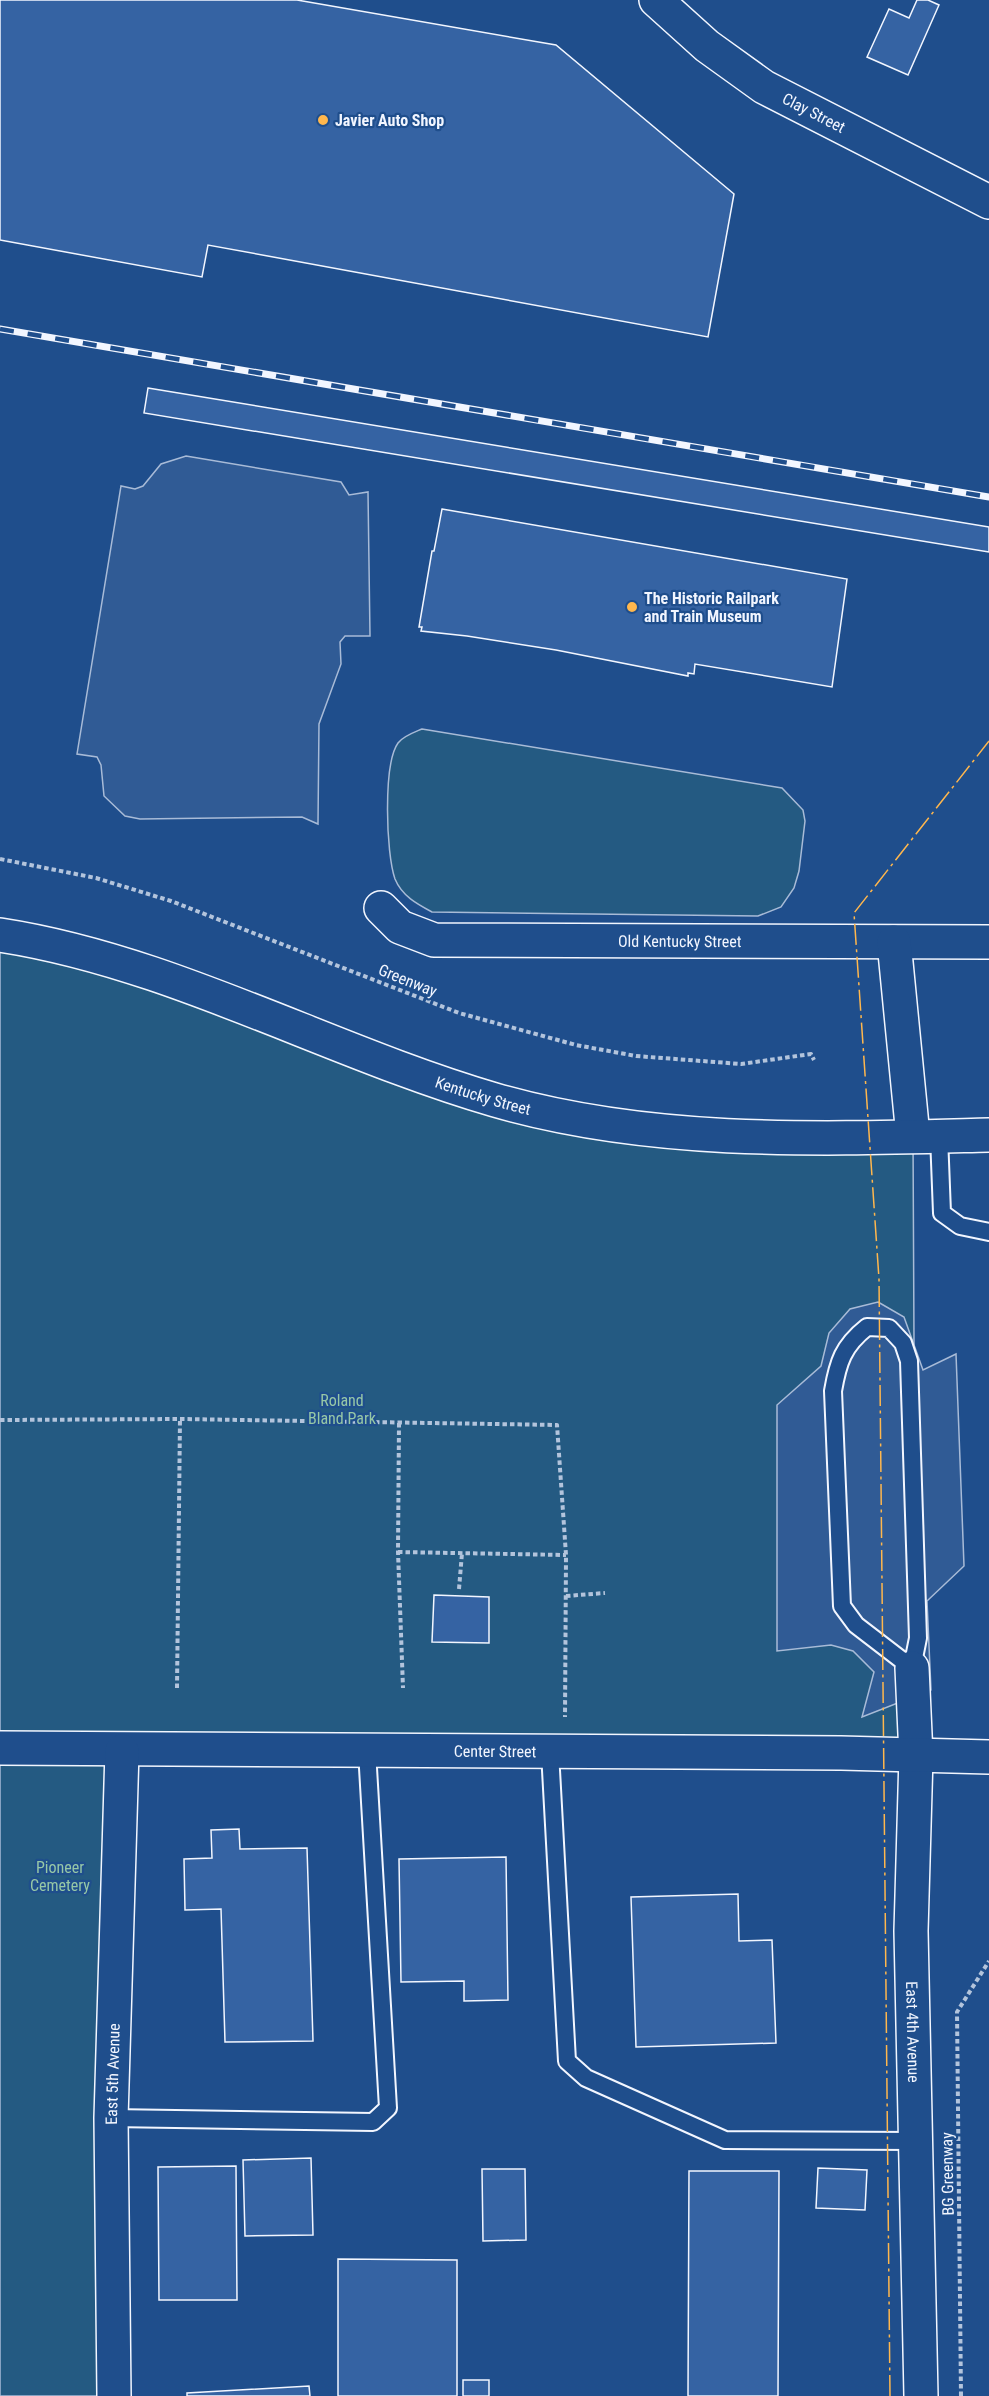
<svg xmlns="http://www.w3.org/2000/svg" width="989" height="2396" viewBox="0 0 989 2396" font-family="'Roboto Condensed',sans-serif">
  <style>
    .green { fill: #245a82; stroke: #a8bbd7; stroke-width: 1.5 }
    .parking { fill: #305b95; stroke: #a8bbd7; stroke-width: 1.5 }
    .building { fill: #3563a3; stroke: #f2f6ff; stroke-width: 1.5 }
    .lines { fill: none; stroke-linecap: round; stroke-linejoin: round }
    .service-casing { stroke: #f2f6ff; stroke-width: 20 }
    .minor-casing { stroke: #f2f6ff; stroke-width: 36 }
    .primary-casing { stroke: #f2f6ff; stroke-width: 36 }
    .path { stroke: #b3c4dc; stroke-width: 4; stroke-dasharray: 4.5 3; stroke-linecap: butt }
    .service { stroke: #1f4e8c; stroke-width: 16 }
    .minor { stroke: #1f4e8c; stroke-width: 33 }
    .primary { stroke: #1f4e8c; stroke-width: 33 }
    .rail-casing { stroke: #f2f6ff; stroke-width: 7 }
    .rail { stroke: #1f4e8c; stroke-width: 4.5; stroke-dasharray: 14; stroke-linecap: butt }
    .power { stroke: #ffb74d; stroke-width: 1.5; stroke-dasharray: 21 4.5 3 4.5; stroke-linecap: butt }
    .poi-dot { fill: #ffb74d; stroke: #1f4e8c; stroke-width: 2 }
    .labels { text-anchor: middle; stroke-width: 4.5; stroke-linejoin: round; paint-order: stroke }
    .street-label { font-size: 16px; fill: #f2f6ff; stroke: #1f4e8c }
    .poi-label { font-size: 16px; font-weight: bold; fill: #f2f6ff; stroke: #1f4e8c; text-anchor: start }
    .park-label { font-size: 16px; fill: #97c8a6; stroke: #1f4e8c }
  </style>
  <rect width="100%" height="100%" fill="#1f4e8c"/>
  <path class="green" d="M 422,729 L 782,788 L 803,810 L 805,821 L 799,871 L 794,888 L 781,907 L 758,916 L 432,912 C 417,904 402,896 395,879 C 386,854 383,764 398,743 C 403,736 415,732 422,729 Z
    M 0,939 L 593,1122 L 913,1136 L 916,1756 L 122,1751 L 116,2396 L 0,2396 Z"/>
  <path class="parking" d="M 186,456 L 341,482 L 349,495 L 368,492 L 370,636 L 345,636 L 340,642 L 341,664 L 319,724 L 318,824 L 302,817 L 140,819 L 125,816 L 104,796 L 101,765 L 97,757 L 77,754 L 121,486 L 135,489 L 143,486 L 161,464 Z
    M 878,1302 L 904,1317 L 923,1370 L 956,1354 L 964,1566 L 927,1601 L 931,1690 L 862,1717 L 874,1672 L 853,1651 L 831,1645 L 777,1651 L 777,1405 L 821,1366 L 829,1333 L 850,1309 Z"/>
  <path class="building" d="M 0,0 L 297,0 L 556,45 L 734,194 L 708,337 L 208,245 L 202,277 L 0,240 Z
    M 917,0 L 928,0 L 939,5 L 908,75 L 867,57 L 889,9 L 909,18 Z
    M 148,388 L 989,527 L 989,552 L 144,413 Z
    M 442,509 L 847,579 L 832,687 L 695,664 L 694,674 L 688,673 L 688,676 L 556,650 L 467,636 L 421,631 L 422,627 L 419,627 L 432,551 L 434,551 Z
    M 434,1595 L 489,1597 L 489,1643 L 432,1642 Z
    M 239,1829 L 240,1849 L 307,1848 L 313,2041 L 225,2042 L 221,1909 L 185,1910 L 184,1859 L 212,1858 L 211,1830 Z
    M 506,1857 L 508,2000 L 464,2001 L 464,1981 L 401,1982 L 399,1859 Z
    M 738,1894 L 739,1941 L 772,1940 L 776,2043 L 636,2047 L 631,1897 Z
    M 311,2158 L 313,2235 L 245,2236 L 243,2160 Z
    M 236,2166 L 237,2300 L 159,2300 L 158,2167 Z
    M 818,2168 L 867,2170 L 865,2210 L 816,2208 Z
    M 482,2169 L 525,2169 L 526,2240 L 483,2241 Z
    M 689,2171 L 779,2171 L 778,2396 L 688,2396 Z
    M 338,2259 L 457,2260 L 457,2396 L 338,2396 Z
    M 463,2380 L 489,2380 L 489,2396 L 463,2396 Z
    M 309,2386 L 310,2396 L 187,2396 L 187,2393 Z"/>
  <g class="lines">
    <defs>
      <path id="service" d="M 939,1136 L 942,1213 L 960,1226 L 989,1232
        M 867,1327 L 889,1328 L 903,1343 L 909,1361 L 918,1638 L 912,1668 L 856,1625 L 842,1606 L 833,1391 C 838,1362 843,1346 867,1327 Z
        M 550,1752 L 567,2061 L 586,2078 L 725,2140 L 916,2141
        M 111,2118 L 373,2122 L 388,2108 L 367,1751"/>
      <g id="minor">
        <path id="s1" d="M 656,0 L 707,46 L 764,87 L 989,202"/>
        <path id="s2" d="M 381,908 L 400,927 L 434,940 L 989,942"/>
        <path d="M 894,942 L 913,1136"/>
        <path id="s3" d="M 912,1668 L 916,1756 L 911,1931 L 921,2396"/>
        <path id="s4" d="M 0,1748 L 841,1753 L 989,1757"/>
        <path id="s5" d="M 114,2396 L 111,2118 L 122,1751"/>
      </g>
      <g id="primary">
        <path id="s6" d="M 0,935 C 170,961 330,1052 495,1100 C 654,1146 825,1139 989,1135"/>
      </g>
    </defs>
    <use href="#service" class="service-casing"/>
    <use href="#minor" class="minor-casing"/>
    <use href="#primary" class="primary-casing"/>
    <path class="path" d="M 0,859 L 96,878 L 171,901 L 459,1013 L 576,1045 L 636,1056 L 741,1064 L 811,1054 L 814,1060
      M 0,1420 L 180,1419 L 557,1425 L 566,1555 L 565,1717
      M 399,1423 L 398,1552 L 403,1688
      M 398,1552 L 566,1555
      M 459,1589 L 462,1553
      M 566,1596 L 605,1593
      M 177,1688 L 180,1419
      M 961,2396 L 957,2012 L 989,1961"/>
    <use href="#service" class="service"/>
    <use href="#minor" class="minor"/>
    <use href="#primary" class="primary"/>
    <defs>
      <path id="rail" d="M 0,329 L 989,497"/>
    </defs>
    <use href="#rail" class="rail-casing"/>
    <use href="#rail" class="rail"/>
    <path class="power" d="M 890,2396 L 879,1279 L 854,913 L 989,741"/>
  </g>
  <g class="poi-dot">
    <circle cx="323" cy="120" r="6"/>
    <circle cx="632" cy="607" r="6"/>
  </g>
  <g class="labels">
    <g class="street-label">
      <text dy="6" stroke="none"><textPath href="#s1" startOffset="195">Clay Street</textPath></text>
      <text dy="6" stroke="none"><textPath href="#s2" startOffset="309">Old Kentucky Street</textPath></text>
      <text transform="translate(408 980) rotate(22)" y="6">Greenway</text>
      <text dy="6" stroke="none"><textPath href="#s6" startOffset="510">Kentucky Street</textPath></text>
      <text dy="6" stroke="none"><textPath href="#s4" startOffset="495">Center Street</textPath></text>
      <text dy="6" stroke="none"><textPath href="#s3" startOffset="364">East 4th Avenue</textPath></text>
      <text dy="6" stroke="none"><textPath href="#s5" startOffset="322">East 5th Avenue</textPath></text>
      <text transform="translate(947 2174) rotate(-91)" y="6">BG Greenway</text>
    </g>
    <g class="poi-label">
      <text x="335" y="126">Javier Auto Shop</text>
      <text x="644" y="604">The Historic Railpark<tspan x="644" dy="18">and Train Museum</tspan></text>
    </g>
    <g class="park-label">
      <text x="342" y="1406">Roland<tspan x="342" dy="18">Bland Park</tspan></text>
      <text x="60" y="1873">Pioneer<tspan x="60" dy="18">Cemetery</tspan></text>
    </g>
  </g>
</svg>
